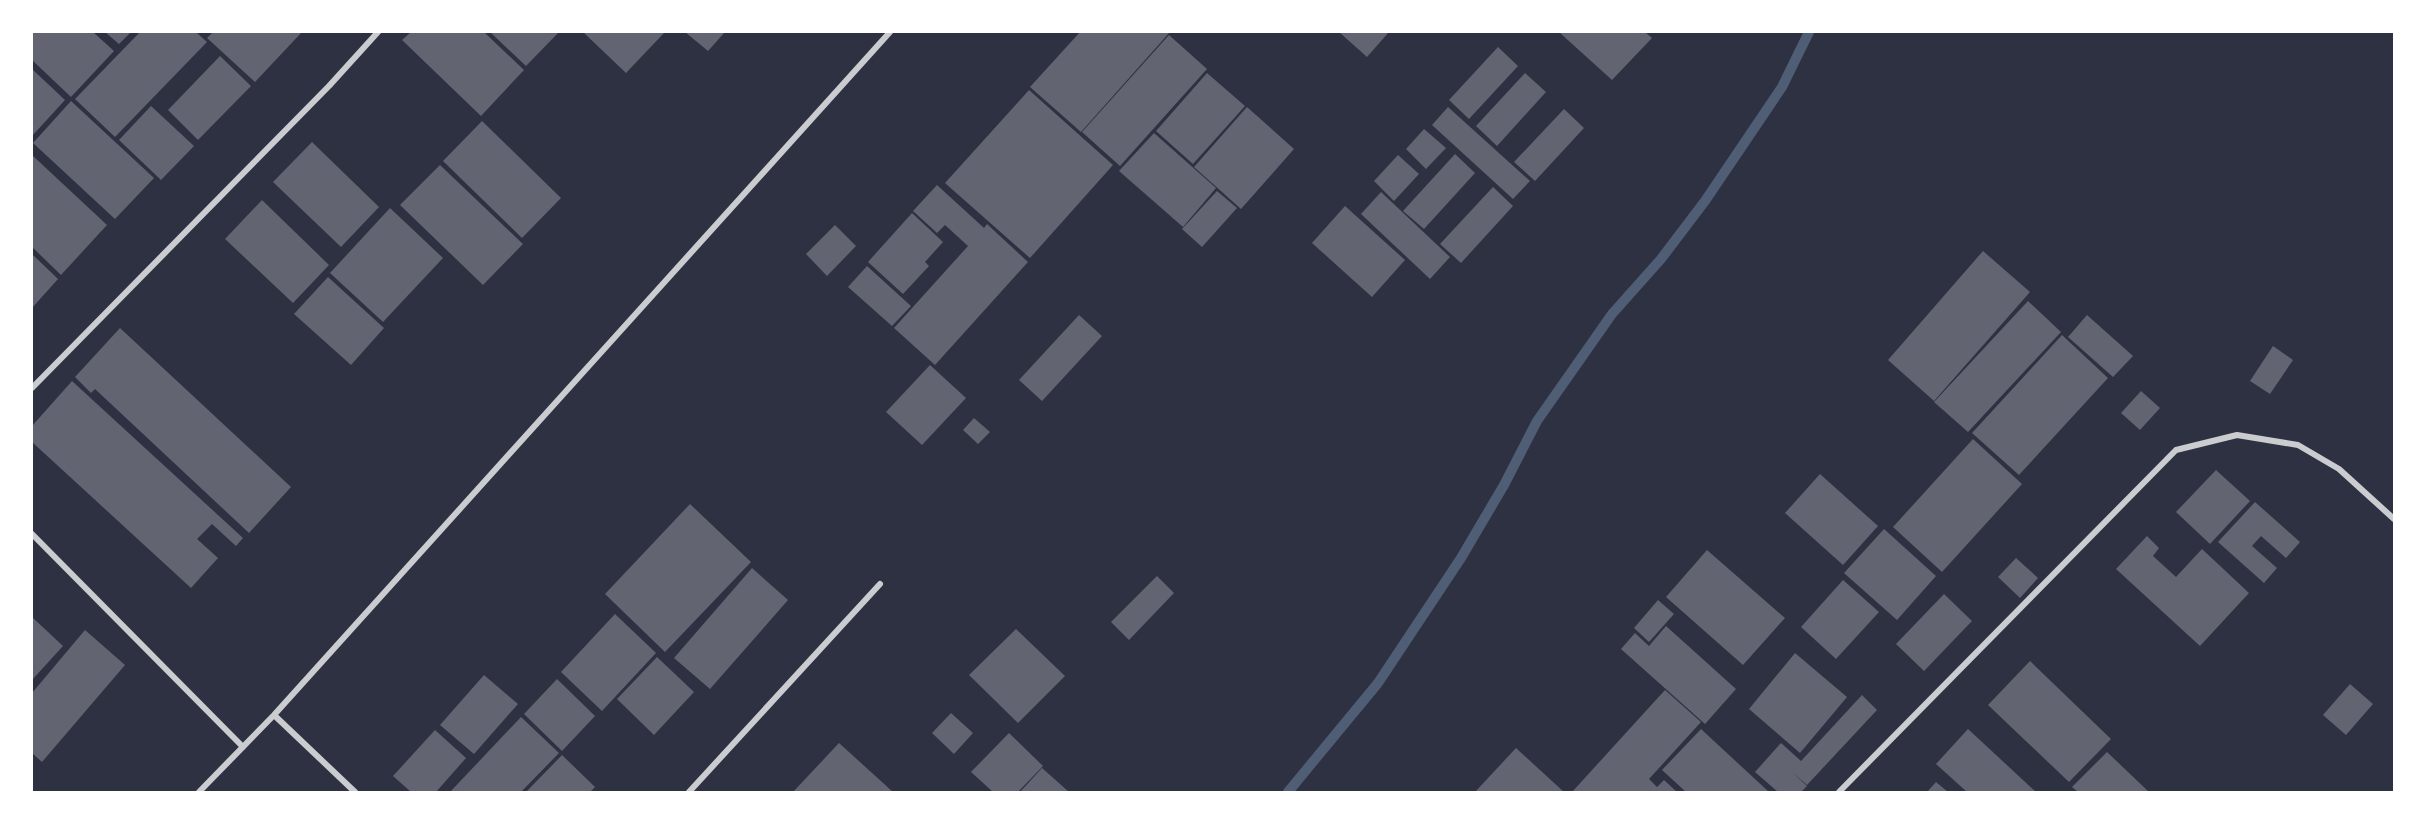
<svg xmlns="http://www.w3.org/2000/svg" width="2426" height="824" viewBox="0 0 2426 824" font-family="'DejaVu Sans',sans-serif">
  <style>
    .lines { fill: none; stroke-linecap: round; stroke-linejoin: round }
    .stream { stroke: #4f5d75; stroke-width: 10 }
    .building { fill: #626471 }
    .minor { stroke: #caccd0; stroke-width: 6 }
  </style>
  <rect width="100%" height="100%" fill="#2d3142"/>
  <g class="lines">
    <path class="stream" d="M 1288,792 L 1378,683 L 1461,558 L 1504,485 L 1537,421 L 1612,314 L 1661,259 L 1705,201 L 1782,87 L 1809,32"/>
  </g>
  <path class="building" d="M 32,32 L 93,32 L 114,51 L 71,97 L 32,60 Z
    M 105,32 L 131,32 L 119,44 Z
    M 140,32 L 196,32 L 207,42 L 115,137 L 75,99 Z
    M 213,32 L 302,32 L 255,82 L 207,38 Z
    M 411,32 L 484,32 L 524,70 L 481,116 L 402,40 Z
    M 490,32 L 559,32 L 526,66 Z
    M 583,32 L 662,32 L 664,33 L 626,73 Z
    M 685,32 L 725,32 L 708,51 Z
    M 1080,32 L 1170,32 L 1081,132 L 1030,87 Z
    M 1339,32 L 1389,32 L 1367,57 Z
    M 1559,32 L 1645,32 L 1652,38 L 1612,80 Z
    M 1169,35 L 1207,69 L 1120,166 L 1082,132 Z
    M 1498,47 L 1518,66 L 1469,119 L 1449,100 Z
    M 220,56 L 251,86 L 198,140 L 168,110 Z
    M 32,69 L 65,100 L 32,136 Z
    M 1207,73 L 1245,106 L 1193,164 L 1156,131 Z
    M 1525,73 L 1546,92 L 1497,146 L 1476,126 Z
    M 1029,90 L 1113,165 L 1030,258 L 945,183 Z
    M 71,101 L 154,178 L 115,219 L 33,143 Z
    M 151,106 L 194,146 L 161,180 L 119,140 Z
    M 1247,107 L 1294,149 L 1241,209 L 1194,167 Z
    M 1448,107 L 1530,181 L 1513,199 L 1432,125 Z
    M 1564,109 L 1584,128 L 1535,181 L 1514,162 Z
    M 482,121 L 561,198 L 522,238 L 443,161 Z
    M 1424,129 L 1446,148 L 1426,169 L 1406,149 Z
    M 1154,133 L 1216,188 L 1183,227 L 1119,171 Z
    M 312,142 L 379,207 L 341,247 L 273,182 Z
    M 1455,154 L 1475,173 L 1424,229 L 1403,211 Z
    M 32,155 L 107,225 L 61,275 L 32,247 Z
    M 1398,155 L 1419,174 L 1394,201 L 1374,181 Z
    M 440,165 L 523,244 L 483,285 L 400,205 Z
    M 937,185 L 984,228 L 987,224 L 1028,262 L 935,365 L 894,328 L 968,246 L 945,225 L 937,233 L 913,211 Z
    M 1493,187 L 1513,206 L 1461,263 L 1440,244 Z
    M 1217,191 L 1237,208 L 1202,247 L 1182,229 Z
    M 1381,192 L 1450,257 L 1430,279 L 1361,214 Z
    M 262,200 L 329,265 L 293,303 L 225,239 Z
    M 1345,206 L 1405,260 L 1372,297 L 1312,243 Z
    M 390,208 L 443,258 L 383,322 L 330,273 Z
    M 912,213 L 943,242 L 925,262 L 929,266 L 903,294 L 868,262 Z
    M 835,225 L 856,246 L 827,276 L 806,254 Z
    M 1983,251 L 2030,292 L 1934,401 L 1888,360 Z
    M 32,254 L 58,279 L 32,308 Z
    M 867,266 L 911,306 L 892,326 L 848,287 Z
    M 328,277 L 384,328 L 351,365 L 294,314 Z
    M 2028,301 L 2061,332 L 1968,432 L 1934,402 Z
    M 1079,315 L 1102,336 L 1042,401 L 1019,380 Z
    M 2087,315 L 2133,356 L 2113,377 L 2068,337 Z
    M 120,328 L 291,487 L 249,533 L 95,389 L 91,393 L 75,377 Z
    M 2062,335 L 2108,378 L 2019,475 L 1972,433 Z
    M 2273,346 L 2293,360 L 2270,394 L 2250,381 Z
    M 930,365 L 966,398 L 922,445 L 886,412 Z
    M 72,381 L 243,538 L 236,546 L 212,524 L 197,539 L 218,558 L 191,588 L 32,442 L 32,426 Z
    M 2141,391 L 2160,408 L 2140,430 L 2121,413 Z
    M 974,418 L 990,432 L 978,444 L 963,430 Z
    M 1973,439 L 2022,484 L 1942,572 L 1893,527 Z
    M 2216,470 L 2250,501 L 2210,544 L 2176,512 Z
    M 1820,474 L 1878,526 L 1843,565 L 1785,513 Z
    M 2255,502 L 2300,542 L 2286,558 L 2261,536 L 2252,546 L 2277,568 L 2264,583 L 2218,542 Z
    M 690,504 L 751,562 L 665,652 L 605,594 Z
    M 1884,529 L 1936,576 L 1897,620 L 1844,573 Z
    M 2147,536 L 2159,548 L 2153,556 L 2176,577 L 2202,549 L 2249,593 L 2200,646 L 2116,569 Z
    M 1707,550 L 1785,618 L 1743,665 L 1666,597 Z
    M 2016,558 L 2038,578 L 2020,598 L 1998,577 Z
    M 752,568 L 788,600 L 710,689 L 674,658 Z
    M 1157,576 L 1174,593 L 1129,640 L 1111,622 Z
    M 1843,580 L 1879,612 L 1836,659 L 1801,627 Z
    M 1944,594 L 1972,621 L 1924,671 L 1896,644 Z
    M 1658,600 L 1674,614 L 1649,642 L 1634,628 Z
    M 615,614 L 656,653 L 602,711 L 561,672 Z
    M 32,617 L 63,646 L 32,680 Z
    M 1666,626 L 1736,689 L 1705,724 L 1621,649 L 1635,633 L 1649,646 Z
    M 1016,629 L 1065,676 L 1018,723 L 969,675 Z
    M 85,630 L 125,665 L 42,762 L 32,753 L 32,693 Z
    M 1795,653 L 1847,697 L 1800,753 L 1749,709 Z
    M 657,657 L 694,692 L 654,735 L 617,699 Z
    M 2030,661 L 2111,739 L 2069,782 L 1988,705 Z
    M 484,675 L 518,704 L 474,754 L 440,725 Z
    M 557,679 L 595,716 L 562,751 L 524,714 Z
    M 2350,684 L 2373,704 L 2346,735 L 2323,715 Z
    M 1665,690 L 1701,722 L 1649,779 L 1657,787 L 1664,780 L 1677,792 L 1572,792 Z
    M 1862,695 L 1877,710 L 1807,785 L 1792,772 L 1807,786 L 1801,792 L 1778,792 L 1755,772 L 1781,743 L 1801,761 Z
    M 951,713 L 973,733 L 954,754 L 932,733 Z
    M 521,717 L 559,753 L 521,792 L 450,792 Z
    M 1701,729 L 1769,792 L 1686,792 L 1662,770 Z
    M 1968,729 L 2036,792 L 1967,792 L 1936,764 Z
    M 435,730 L 466,758 L 436,792 L 411,792 L 393,776 Z
    M 1009,733 L 1043,766 L 1018,792 L 993,792 L 971,772 Z
    M 839,743 L 893,792 L 793,792 Z
    M 1516,748 L 1564,792 L 1475,792 Z
    M 2107,752 L 2149,792 L 2078,792 L 2072,787 Z
    M 562,755 L 595,787 L 590,792 L 526,792 Z
    M 1042,768 L 1069,792 L 1020,792 Z
    M 1936,782 L 1948,792 L 1927,792 Z"/>
  <g class="lines">
    <path class="minor" d="M 32,388 L 329,86 L 378,32
      M 32,534 L 243,747
      M 274,715 L 355,792
      M 199,792 L 274,715 L 890,32
      M 689,792 L 880,584
      M 1839,792 L 2176,450 L 2237,435 L 2298,445 L 2339,469 L 2394,519"/>
  </g>
  <rect width="2426" height="824" fill="none" stroke="#ffffff" stroke-width="66"/>
</svg>
